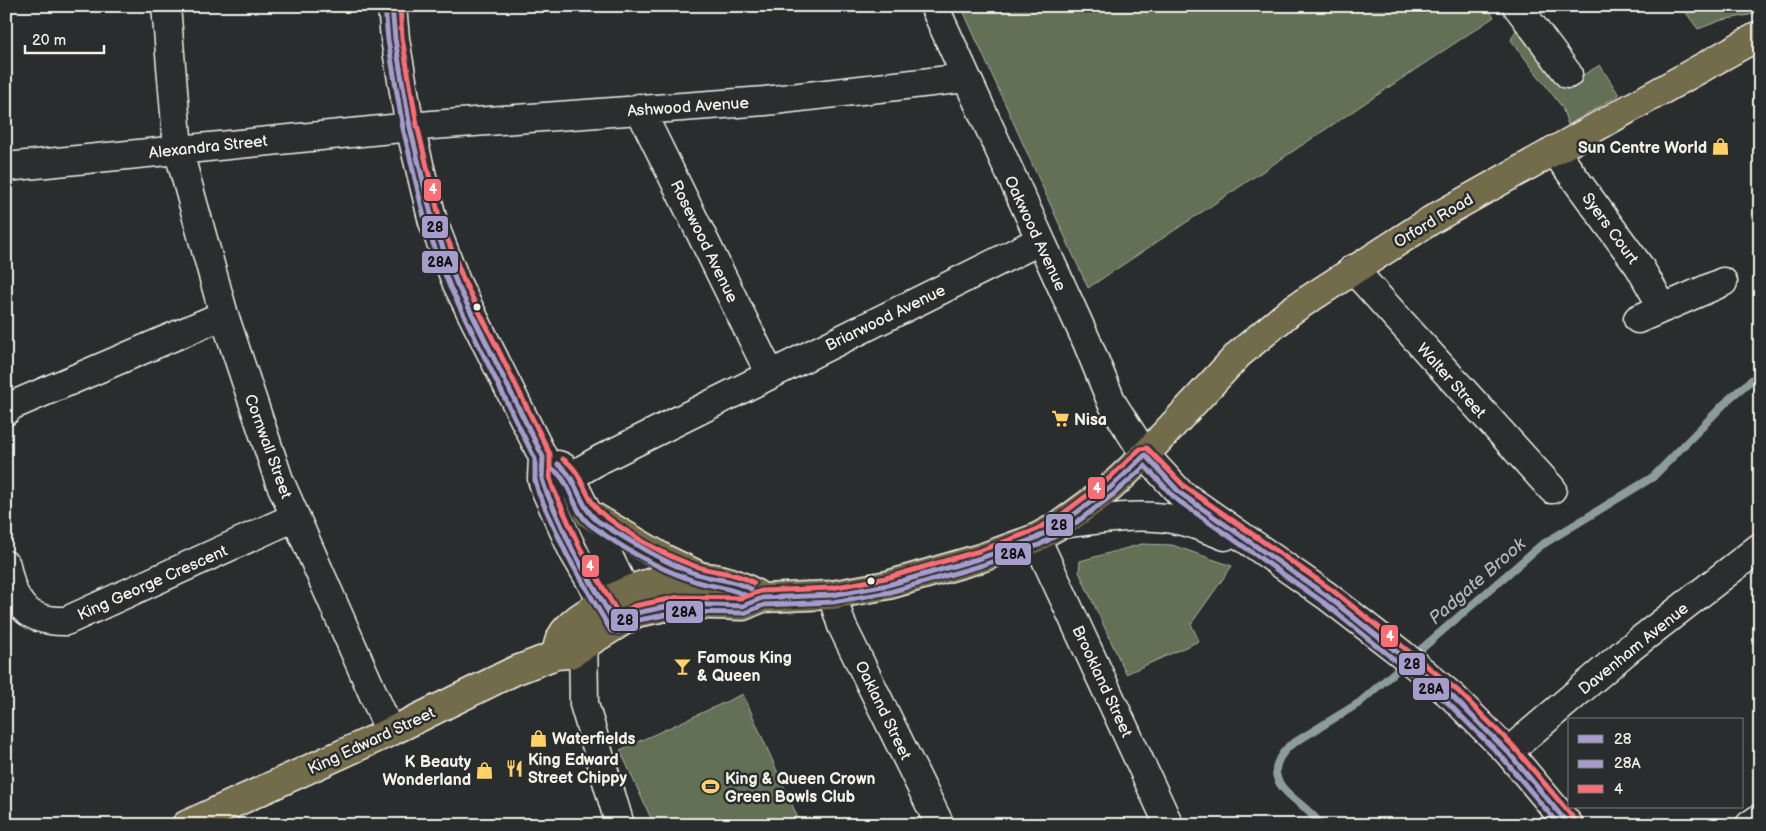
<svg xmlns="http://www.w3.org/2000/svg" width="1766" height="831" viewBox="0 0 1766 831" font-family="'Balsamiq Sans',sans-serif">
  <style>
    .green { fill: #626f57; stroke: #abb0a0 }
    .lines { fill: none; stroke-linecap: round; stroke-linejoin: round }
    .stream { stroke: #8c9c9d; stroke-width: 8 }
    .minor-casing { stroke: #f4f1e8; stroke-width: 31 }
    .major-casing { stroke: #f4f1e8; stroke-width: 31 }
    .minor { stroke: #2a2d2e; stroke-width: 28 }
    .major { stroke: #736c4b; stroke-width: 28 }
    .bus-1-casing { stroke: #2a2d2e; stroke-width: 9 }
    .bus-2-casing { stroke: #2a2d2e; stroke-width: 9 }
    .bus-3-casing { stroke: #2a2d2e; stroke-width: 9 }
    .bus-1 { stroke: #a69dcd; stroke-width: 5 }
    .bus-2 { stroke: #a69dcd; stroke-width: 5 }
    .bus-3 { stroke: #fb6e76; stroke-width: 5 }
    .bus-dot { fill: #f4f1e8; stroke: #2a2d2e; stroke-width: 2 }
    .labels { text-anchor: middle; stroke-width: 5; stroke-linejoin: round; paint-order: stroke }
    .street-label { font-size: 16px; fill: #f4f1e8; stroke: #2a2d2e }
    .poi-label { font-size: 16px; font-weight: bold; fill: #f4f1e8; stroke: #2a2d2e; text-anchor: start }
    .water-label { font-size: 18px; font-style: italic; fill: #aeb8b6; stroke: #2a2d2e }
    .line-badge { stroke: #2a2d2e; stroke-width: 2 }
    .badge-label { font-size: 14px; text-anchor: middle; font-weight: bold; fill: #fff }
    .pale-badge-label { font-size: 14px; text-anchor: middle; font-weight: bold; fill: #111 }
  </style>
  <rect width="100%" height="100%" fill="#2a2d2e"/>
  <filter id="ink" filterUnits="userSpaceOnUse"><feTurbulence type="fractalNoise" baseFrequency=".02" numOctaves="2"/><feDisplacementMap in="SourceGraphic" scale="10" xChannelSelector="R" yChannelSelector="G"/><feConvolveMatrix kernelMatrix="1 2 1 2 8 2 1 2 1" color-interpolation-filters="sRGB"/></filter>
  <g filter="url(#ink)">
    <path class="green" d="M 961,6 L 1486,6 L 1494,17 L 1088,288 Z
      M 1681,6 L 1760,6 L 1760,13 L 1722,20 L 1698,29 Z
      M 1519,24 L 1568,84 L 1600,65 L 1619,95 L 1568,125 L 1562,107 L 1511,40 Z
      M 1142,544 L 1172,545 L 1232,566 L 1191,624 L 1199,641 L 1126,674 L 1079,572 L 1080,561 Z
      M 743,694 L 801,825 L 654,825 L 620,750 Z"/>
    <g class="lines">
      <path class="stream" d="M 1321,825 C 1303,798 1252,784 1289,746 L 1359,703 L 1540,546 L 1653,477 L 1730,398 L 1760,373"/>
      <defs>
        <path id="minor" d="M 166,6 L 178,149 L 224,315 L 279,480 L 390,732
          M 392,6 L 395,39 L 410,127 L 433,222 L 457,284 L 543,457 L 542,479 L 546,491 L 573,551 L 615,623
          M 934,6 L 1087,342 L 1112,403 L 1145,455 L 1180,493 L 1327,596 L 1402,654 L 1453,697 L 1508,752 L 1569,825
          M 1517,6 L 1568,74
          M 639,108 L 770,374
          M 1554,150 L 1639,266 L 1663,308
          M 6,167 L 432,125 L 765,101 L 966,78
          M 1353,269 L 1552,489
          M 1638,319 L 1723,282
          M 6,411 L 11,406 L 224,315
          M 558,465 L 563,467 L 570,477 L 636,613
          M 546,491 L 601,459 L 1039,241
          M 1061,524 C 1099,520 1139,512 1177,520 C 1194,523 1209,530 1225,536
          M 1036,538 L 1169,825
          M 6,565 C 13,603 25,622 66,621 L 295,517
          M 832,595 L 842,626 L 940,825
          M 583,624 L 584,704 L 620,825
          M 1508,752 L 1625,652 L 1760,547
          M 1750,825 L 1760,818"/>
        <path id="major" d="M 589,514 L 665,559 L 700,576
          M 556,655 C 557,649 558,642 561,637 C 569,622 589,611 603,603 C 651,575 714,563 762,598
          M 186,825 L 390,732 L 514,671 L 556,655 L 570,654 L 636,613 L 680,604 L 743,606 L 762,598 L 832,595 L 888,585 L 981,558 L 1036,538 L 1061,524 L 1110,488 L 1145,455 L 1239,354 L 1292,310 L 1433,219 L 1760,35"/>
      </defs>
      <use href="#minor" class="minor-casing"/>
      <use href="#major" class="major-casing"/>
      <use href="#minor" class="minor"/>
      <use href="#major" class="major"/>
      <defs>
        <path id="bus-1" d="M 392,6 L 395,39 L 410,127 L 433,222 L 457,284 L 543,457 L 542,479 L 546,491 L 573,551 L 616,625 L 636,613 L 680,604 L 743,606 L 762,598 L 832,595 L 888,585 L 981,558 L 1036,538 L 1061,524 L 1110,488 L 1145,455 L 1180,493 L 1327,596 L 1453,697 L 1508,752 L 1569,825
          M 558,464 C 579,479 578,507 599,522 C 629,540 659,560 691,572 C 711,580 733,579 751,589"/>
        <path id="bus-2" d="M 385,7 L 388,40 L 403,128 L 426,225 L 450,287 L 535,459 L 535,480 L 539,494 L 567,555 L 611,631 L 619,632 L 639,620 L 681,612 L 744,613 L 764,605 L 833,602 L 890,592 L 983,565 L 1039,545 L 1065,531 L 1114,494 L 1145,466 L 1176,499 L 1323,602 L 1448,703 L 1502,757 L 1559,825
          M 554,470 C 573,484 572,512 592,526 C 621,547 655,567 689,579 C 708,587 729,586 747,596"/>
        <path id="bus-3" d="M 400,6 L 402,38 L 417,125 L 440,220 L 464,281 L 550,454 L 550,478 L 553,488 L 580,548 L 619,615 L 634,606 L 679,597 L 742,598 L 761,591 L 831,588 L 886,578 L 979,551 L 1033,531 L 1057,518 L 1105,482 L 1140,449 L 1147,448 L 1185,487 L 1332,590 L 1458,691 L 1514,747 L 1575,820
          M 563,459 C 585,473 584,502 605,516 C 632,536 663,555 695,566 C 715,573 736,572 754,583"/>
      </defs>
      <use href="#bus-1" class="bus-1-casing"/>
      <use href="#bus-2" class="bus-2-casing"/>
      <use href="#bus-3" class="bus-3-casing"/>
      <use href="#bus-1" class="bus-1"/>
      <use href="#bus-2" class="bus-2"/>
      <use href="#bus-3" class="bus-3"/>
    </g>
  </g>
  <defs>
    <symbol id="shop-bare" viewBox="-9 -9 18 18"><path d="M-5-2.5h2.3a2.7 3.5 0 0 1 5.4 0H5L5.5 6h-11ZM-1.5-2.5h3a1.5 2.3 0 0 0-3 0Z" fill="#ffd166" stroke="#2a2d2e" stroke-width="2.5" paint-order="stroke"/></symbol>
    <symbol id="supermarket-bare" viewBox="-9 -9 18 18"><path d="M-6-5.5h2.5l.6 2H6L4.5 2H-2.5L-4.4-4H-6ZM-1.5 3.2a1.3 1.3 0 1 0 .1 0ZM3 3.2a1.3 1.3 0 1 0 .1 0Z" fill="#ffd166" stroke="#2a2d2e" stroke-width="2.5" paint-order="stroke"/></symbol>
    <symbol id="bar-bare" viewBox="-9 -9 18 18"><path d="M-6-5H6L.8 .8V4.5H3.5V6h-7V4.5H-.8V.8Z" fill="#ffd166" stroke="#2a2d2e" stroke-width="2.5" paint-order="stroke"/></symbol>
    <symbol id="restaurant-bare" viewBox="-9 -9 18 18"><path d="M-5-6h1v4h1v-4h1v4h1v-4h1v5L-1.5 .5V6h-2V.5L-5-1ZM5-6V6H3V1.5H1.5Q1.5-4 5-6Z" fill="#ffd166" stroke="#2a2d2e" stroke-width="2.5" paint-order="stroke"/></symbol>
    <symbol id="stadium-bare" viewBox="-9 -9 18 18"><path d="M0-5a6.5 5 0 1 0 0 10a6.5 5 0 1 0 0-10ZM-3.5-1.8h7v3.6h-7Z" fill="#ffd166" stroke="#2a2d2e" stroke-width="2.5" paint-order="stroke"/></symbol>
  </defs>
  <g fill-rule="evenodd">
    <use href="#shop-bare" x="1708" y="134" width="25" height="25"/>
    <use href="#supermarket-bare" x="1048" y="406" width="25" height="25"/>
    <use href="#bar-bare" x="670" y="654" width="25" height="25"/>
    <use href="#shop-bare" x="526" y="726" width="25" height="25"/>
    <use href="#restaurant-bare" x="502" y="756" width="25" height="25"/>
    <use href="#shop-bare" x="472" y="758" width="25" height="25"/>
    <use href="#stadium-bare" x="698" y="774" width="25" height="25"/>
  </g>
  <g class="bus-dot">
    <circle cx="477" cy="307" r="4.5"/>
    <circle cx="871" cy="581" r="4.5"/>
  </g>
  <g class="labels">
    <g class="street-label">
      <text transform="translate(688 106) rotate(-4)" y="6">Ashwood Avenue</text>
      <text transform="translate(208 146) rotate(-6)" y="6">Alexandra Street</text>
      <text transform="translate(1433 220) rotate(-31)" y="6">Orford Road</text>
      <text transform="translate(1611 228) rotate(54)" y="6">Syers Court</text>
      <text transform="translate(1036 233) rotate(65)" y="6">Oakwood Avenue</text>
      <text transform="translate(705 241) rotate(64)" y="6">Rosewood Avenue</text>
      <text transform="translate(885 317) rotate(-26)" y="6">Briarwood Avenue</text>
      <text transform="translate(1452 380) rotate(48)" y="6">Walter Street</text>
      <text transform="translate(269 446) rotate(70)" y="6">Cornwall Street</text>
      <text transform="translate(152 582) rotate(-24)" y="6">King George Crescent</text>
      <text transform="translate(1633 648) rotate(-39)" y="6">Davenham Avenue</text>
      <text transform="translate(1103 681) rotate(65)" y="6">Brookland Street</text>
      <text transform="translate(884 710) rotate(64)" y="6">Oakland Street</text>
      <text transform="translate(371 740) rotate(-25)" y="6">King Edward Street</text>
    </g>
    <g class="poi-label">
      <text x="1707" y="153" text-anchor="end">Sun Centre World</text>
      <text x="1074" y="425">Nisa</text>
      <text x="697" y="663">Famous King<tspan x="697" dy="18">&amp; Queen</tspan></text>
      <text x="552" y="744">Waterfields</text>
      <text x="528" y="765">King Edward<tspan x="528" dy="18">Street Chippy</tspan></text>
      <text x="471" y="767" text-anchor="end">K Beauty<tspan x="471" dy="18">Wonderland</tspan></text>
      <text x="725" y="784">King &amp; Queen Crown<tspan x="725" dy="18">Green Bowls Club</tspan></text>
    </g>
    <g class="water-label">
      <text transform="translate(1477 581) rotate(-41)" y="6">Padgate Brook</text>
    </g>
  </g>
  <g class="line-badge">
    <rect x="423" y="178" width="19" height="24" rx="5" fill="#fb6e76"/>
    <rect x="421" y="215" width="28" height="24" rx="5" fill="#a69dcd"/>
    <rect x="421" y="250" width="38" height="24" rx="5" fill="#a69dcd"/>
    <rect x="1087" y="476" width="19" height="24" rx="5" fill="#fb6e76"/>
    <rect x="1045" y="513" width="29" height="24" rx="5" fill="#a69dcd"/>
    <rect x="994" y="542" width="38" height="24" rx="5" fill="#a69dcd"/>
    <rect x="581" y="554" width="19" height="24" rx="5" fill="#fb6e76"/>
    <rect x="665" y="600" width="39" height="24" rx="5" fill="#a69dcd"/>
    <rect x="610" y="608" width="29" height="24" rx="5" fill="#a69dcd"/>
    <rect x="1380" y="624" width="19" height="24" rx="5" fill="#fb6e76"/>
    <rect x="1398" y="652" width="28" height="24" rx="5" fill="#a69dcd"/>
    <rect x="1412" y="677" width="38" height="24" rx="5" fill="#a69dcd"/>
  </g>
  <g class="badge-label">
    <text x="433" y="194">4</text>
    <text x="1097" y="493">4</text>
    <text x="590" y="571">4</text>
    <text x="1390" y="641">4</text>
  </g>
  <g class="pale-badge-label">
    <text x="435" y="232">28</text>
    <text x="440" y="267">28A</text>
    <text x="1059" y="530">28</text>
    <text x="1013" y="559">28A</text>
    <text x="684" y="617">28A</text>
    <text x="625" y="625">28</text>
    <text x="1412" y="669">28</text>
    <text x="1431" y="694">28A</text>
  </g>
  <rect width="1766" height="831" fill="none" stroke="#2a2d2e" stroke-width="25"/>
  <rect x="12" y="12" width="1741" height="806" fill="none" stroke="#f4f1e8" stroke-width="2" filter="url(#ink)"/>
  <rect x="1568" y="718" width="175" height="90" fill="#2a2d2e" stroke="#7b7b78"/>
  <rect x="1578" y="735" width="25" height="8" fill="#a69dcd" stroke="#7b7b78"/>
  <text x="1614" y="744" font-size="15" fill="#f4f1e8">28</text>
  <rect x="1578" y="760" width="25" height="8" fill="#a69dcd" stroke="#7b7b78"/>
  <text x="1614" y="768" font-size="15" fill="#f4f1e8">28A</text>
  <rect x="1578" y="785" width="25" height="8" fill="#fb6e76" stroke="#7b7b78"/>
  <text x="1614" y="794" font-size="15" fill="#f4f1e8">4</text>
  <path d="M25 45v8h79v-8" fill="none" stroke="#f4f1e8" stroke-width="2.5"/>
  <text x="32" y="45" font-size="15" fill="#f4f1e8" stroke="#2a2d2e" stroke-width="4" paint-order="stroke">20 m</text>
</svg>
